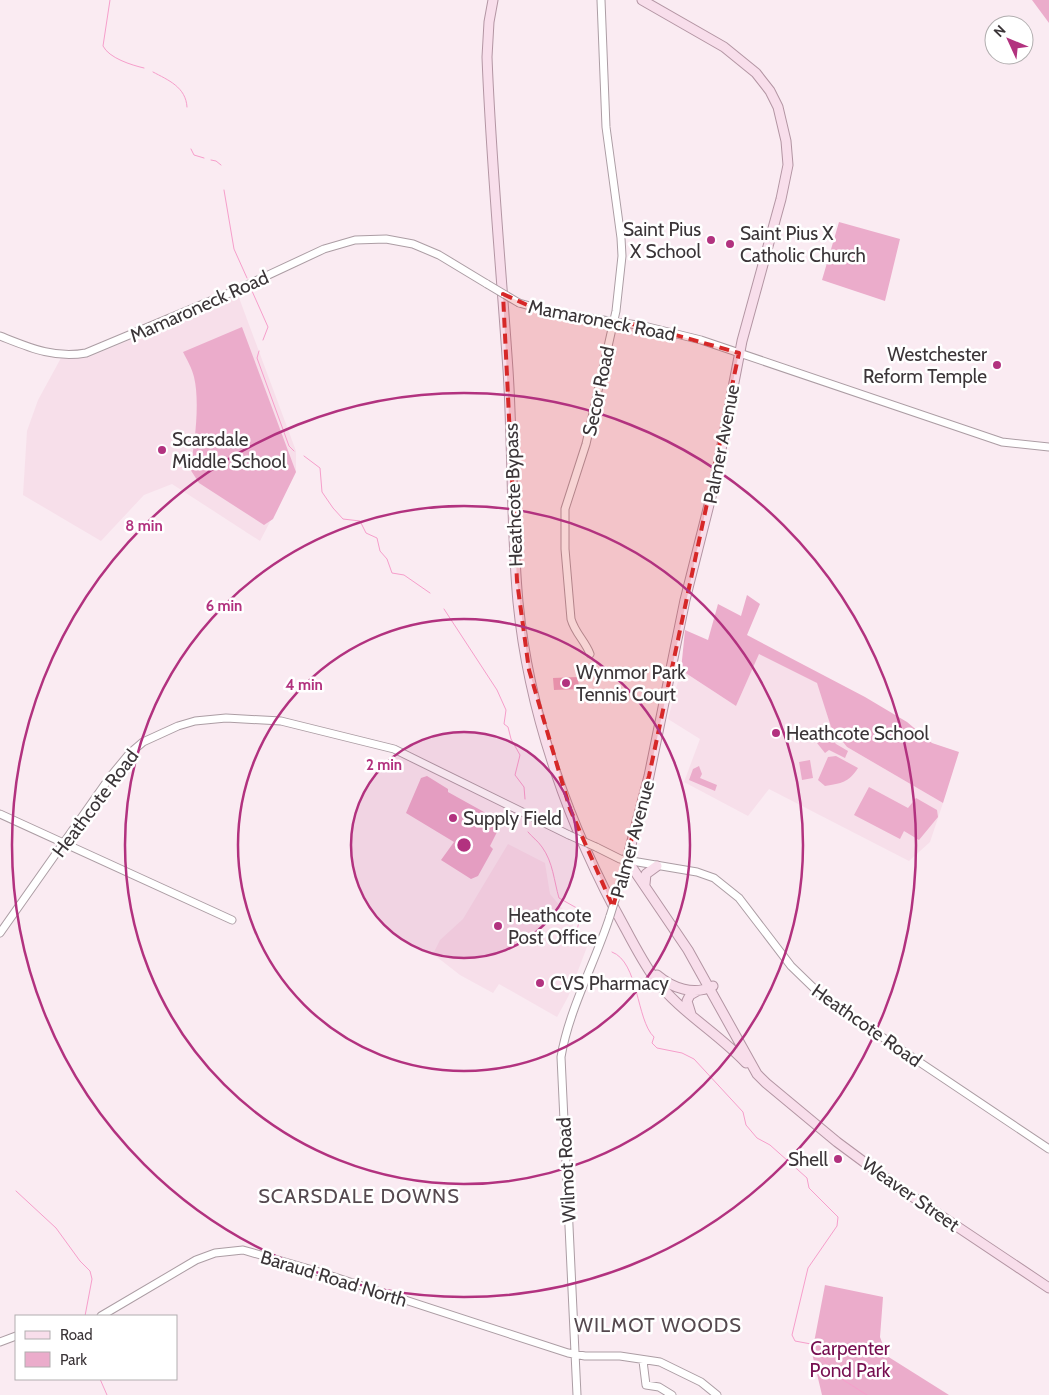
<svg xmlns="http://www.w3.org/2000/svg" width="1049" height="1395" viewBox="0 0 1049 1395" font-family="Cabin,sans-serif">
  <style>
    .built { fill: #f7dfea }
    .green { fill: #ebaccb }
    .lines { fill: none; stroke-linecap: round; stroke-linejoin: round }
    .stream { stroke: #f69ecb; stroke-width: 1 }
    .minor-casing { stroke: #ac9da4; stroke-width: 9 }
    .major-casing { stroke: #b395a3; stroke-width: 11 }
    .minor { stroke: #fff; stroke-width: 7 }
    .major { stroke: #f8deeb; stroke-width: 9 }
    .minor-bridge-casing { stroke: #ac9da4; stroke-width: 9; stroke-linecap: butt }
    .minor-bridge { stroke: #fff; stroke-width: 7 }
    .marked { fill: #d62828; fill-opacity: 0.2; stroke: #d62828; stroke-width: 4; stroke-dasharray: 10 6; stroke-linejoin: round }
    .ring { fill: none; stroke: #b2327f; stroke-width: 2.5 }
    .poi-dot { fill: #b2327f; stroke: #fff; stroke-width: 2 }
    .labels { text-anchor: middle; stroke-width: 5; stroke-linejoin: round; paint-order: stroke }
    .poi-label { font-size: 19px; fill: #3b3538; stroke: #fff; text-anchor: start }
    .street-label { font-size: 19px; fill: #3b3538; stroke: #fff }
    .park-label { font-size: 19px; fill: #760e50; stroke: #fff }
    .neighbourhood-label { font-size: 20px; letter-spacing: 1px; fill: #55494f; stroke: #fff }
    .centre { fill: #b2327f; stroke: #fff; stroke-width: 2.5 }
    .ring-label { font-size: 15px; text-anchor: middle; font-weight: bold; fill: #b2327f; stroke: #fff; stroke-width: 5; stroke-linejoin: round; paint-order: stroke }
  </style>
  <rect width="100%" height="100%" fill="#faebf2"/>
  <path class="built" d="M 238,295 L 296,451 L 296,472 L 260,541 L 172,484 L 144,495 L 101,541 L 23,495 L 27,431 L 38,400 L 61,358 L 89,357 Z
    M 759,653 L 818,683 L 831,727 L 847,747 L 943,803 L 930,842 L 909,861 L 769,789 L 748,816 L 684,782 L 700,739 L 668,719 L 681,670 L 736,706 Z
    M 508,844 L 545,863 L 550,894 L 572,920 L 575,935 L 580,943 L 587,947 L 568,997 L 557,1017 L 499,984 L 493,993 L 460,975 L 433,954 L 440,940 L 463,919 Z"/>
  <path class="green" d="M 1032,0 L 1049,0 L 1049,23 Z
    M 839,222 L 900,239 L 885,301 L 822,280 Z
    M 242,327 L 296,472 L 273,519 L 264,525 L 199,483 L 190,469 C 195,444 200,401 194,377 C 192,368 187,360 183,352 Z
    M 747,595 L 760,604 L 747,635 L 865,697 L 907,722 L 932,743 L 959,752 L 943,803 L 847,747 L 831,727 L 817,683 L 759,654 L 736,706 L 681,670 L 685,630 L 708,640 L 718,604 L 741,616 Z
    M 578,677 L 579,689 L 554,690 L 553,678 Z
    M 824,729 L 836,744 L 848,751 L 845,758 L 829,750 L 825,753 L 817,743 L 820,740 L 816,736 Z
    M 836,756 L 858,768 C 848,783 842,783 825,786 L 818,780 L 828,757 Z
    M 810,760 L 813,778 L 802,780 L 799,762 Z
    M 699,766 L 702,774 L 700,778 L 717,785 L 715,791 L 689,780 L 693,769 Z
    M 427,776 L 448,789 L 448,792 L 502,822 L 490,846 L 493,849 L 478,876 L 471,879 L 441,860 L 454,842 L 406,813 L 421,778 Z
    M 869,787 L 908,808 L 916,798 L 937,810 L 938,817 L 919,840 L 904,831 L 900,839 L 854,815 Z
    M 825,1285 L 883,1297 L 880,1337 L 887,1356 L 949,1395 L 822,1395 L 812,1353 Z"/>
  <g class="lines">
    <path class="stream" d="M 110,0 L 103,46 C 109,58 131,65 144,68
      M 153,72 C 168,80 186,87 187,107
      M 191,149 L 194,155 L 204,158
      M 211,160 L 216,161 L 221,165
      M 224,190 L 234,249 L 247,278
      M 252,291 L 268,327 L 263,340
      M 259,351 L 257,358 L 289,446 L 294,451
      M 304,456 L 320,468 L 322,492 L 333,508 L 343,519 L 360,521 L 366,533 L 377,538 L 380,551 L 387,559 L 392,573 L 404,575 L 430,593
      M 444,609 L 497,690 L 506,710 L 504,724 L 508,727 L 511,739 L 520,755 L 515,775 L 524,787 L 525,799
      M 528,832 C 532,837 538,841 542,847 C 553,862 554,881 559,898 L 582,911 C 580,927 570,930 588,945
      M 612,952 C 639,962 636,1020 654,1037 L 652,1043 L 657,1048 L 682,1053 L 694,1059 L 743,1112 L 746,1125 L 757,1138 L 770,1145 L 807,1178 L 809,1188 L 838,1217 L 837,1226 L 808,1268 L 792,1335 L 795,1341 L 811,1344 L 837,1376 L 867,1395
      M 16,1191 L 56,1228 L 80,1261 L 90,1271 L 92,1279 L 85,1316
      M 100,1379 L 107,1395"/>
    <defs>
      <path id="minor" d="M 519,303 L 555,313 L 644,326 L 701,340 L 1002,442 L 1049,447
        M 0,336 C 28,347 54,359 86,353 L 232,292 L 324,249 L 355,240 L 386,239 L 413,244 L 439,255 L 487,284
        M 590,654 C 585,641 575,633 571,619 L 565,549 L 565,509 L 586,444 L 616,311 L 622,256 L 621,238 L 606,127 L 601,0
        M 0,814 L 232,920
        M 596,847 L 620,859 L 697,872 L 714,878 L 739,898 L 791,966 L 824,998 L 1049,1149
        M 615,900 L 627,860
        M 0,933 L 110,777 L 129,754 L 143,742 L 178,726 L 195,721 L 226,718 L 281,721 L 394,749 L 569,835
        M 101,1316 L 196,1260 L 215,1253 L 243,1250 L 316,1271 L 568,1353 L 585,1356 L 620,1356 L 660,1362 L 701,1382 L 717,1395
        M 0,1342 L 16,1336
        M 643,1361 L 646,1385 L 659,1387 L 672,1395
        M 577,1395 L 561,1057 C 569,1009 595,963 610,916"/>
      <path id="major" d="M 493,0 L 489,22 L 487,57 C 491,162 501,266 508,370 C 513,447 511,525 518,602 C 529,715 570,829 625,928 C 634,945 644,964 655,979 C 680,1012 718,1033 746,1063
        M 642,0 L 724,47 L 756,73 L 770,91 L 778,107 L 786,141 L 788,165 L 781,199 L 742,341 L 715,481 L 685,600 L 649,776 L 627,860 L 688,950 L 757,1074 L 766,1083 L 837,1142 L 895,1185 L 1049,1288
        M 645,884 L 646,874 L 657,866
        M 657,975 C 672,988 694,996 713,986
        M 691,1014 L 687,1001 L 690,995 L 697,991"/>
    </defs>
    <use href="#minor" class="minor-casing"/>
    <use href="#major" class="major-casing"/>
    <use href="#minor" class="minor"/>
    <use href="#major" class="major"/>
    <defs>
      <path id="minor-bridge" d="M 487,284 L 519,303
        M 569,835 L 596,847
        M 610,916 L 615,900"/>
    </defs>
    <use href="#minor-bridge" class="minor-bridge-casing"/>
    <use href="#minor-bridge" class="minor-bridge"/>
  </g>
  <path class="marked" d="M 503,294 L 536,309 L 644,326 L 739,353 L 649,776 L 613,907 L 570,809 L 529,670 L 517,581 Z"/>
  <circle cx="464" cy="845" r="113" fill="#b2327f" fill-opacity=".12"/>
  <g class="ring">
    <circle cx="464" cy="845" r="113"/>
    <circle cx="464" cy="845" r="226"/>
    <circle cx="464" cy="845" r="339"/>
    <circle cx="464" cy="845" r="452"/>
  </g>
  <g class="poi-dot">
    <circle cx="711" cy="240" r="5"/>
    <circle cx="730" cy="244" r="5"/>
    <circle cx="997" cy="365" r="5"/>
    <circle cx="162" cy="450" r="5"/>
    <circle cx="566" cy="683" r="5"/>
    <circle cx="776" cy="733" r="5"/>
    <circle cx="453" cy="818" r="5"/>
    <circle cx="498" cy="926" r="5"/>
    <circle cx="540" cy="983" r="5"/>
    <circle cx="838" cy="1159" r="5"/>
  </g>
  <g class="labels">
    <g class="poi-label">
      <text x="701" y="236" text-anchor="end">Saint Pius<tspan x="701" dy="22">X School</tspan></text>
      <text x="740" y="240">Saint Pius X<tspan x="740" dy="22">Catholic Church</tspan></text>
      <text x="987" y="361" text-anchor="end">Westchester<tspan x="987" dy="22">Reform Temple</tspan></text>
      <text x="172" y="446">Scarsdale<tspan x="172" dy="22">Middle School</tspan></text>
      <text x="576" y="679">Wynmor Park<tspan x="576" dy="22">Tennis Court</tspan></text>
      <text x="786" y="740">Heathcote School</text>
      <text x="463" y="825">Supply Field</text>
      <text x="508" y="922">Heathcote<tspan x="508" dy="22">Post Office</tspan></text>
      <text x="550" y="990">CVS Pharmacy</text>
      <text x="828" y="1166" text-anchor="end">Shell</text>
    </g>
    <g class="street-label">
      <text transform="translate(199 306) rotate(-24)" y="7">Mamaroneck Road</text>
      <text transform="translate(602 320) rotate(11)" y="7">Mamaroneck Road</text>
      <text transform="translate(598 391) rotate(-78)" y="7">Secor Road</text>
      <text transform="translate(721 444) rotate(-79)" y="7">Palmer Avenue</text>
      <text transform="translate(513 495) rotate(-92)" y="7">Heathcote Bypass</text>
      <text transform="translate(95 803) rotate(-53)" y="7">Heathcote Road</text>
      <text transform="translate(632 839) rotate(-75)" y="7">Palmer Avenue</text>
      <text transform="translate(867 1025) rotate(35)" y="7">Heathcote Road</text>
      <text transform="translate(566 1170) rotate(-93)" y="7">Wilmot Road</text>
      <text transform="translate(911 1194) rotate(35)" y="7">Weaver Street</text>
      <text transform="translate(334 1278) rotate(17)" y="7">Baraud Road North</text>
    </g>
    <g class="park-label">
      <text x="850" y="1355">Carpenter<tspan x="850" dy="22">Pond Park</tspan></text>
    </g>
    <g class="neighbourhood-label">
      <text x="359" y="1203">SCARSDALE DOWNS</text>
      <text x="658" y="1332">WILMOT WOODS</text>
    </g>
  </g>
  <circle cx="464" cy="845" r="8" class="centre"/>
  <g class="ring-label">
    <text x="144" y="531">8 min</text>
    <text x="224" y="611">6 min</text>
    <text x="304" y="690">4 min</text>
    <text x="384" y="770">2 min</text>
  </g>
  <rect x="15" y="1315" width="162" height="65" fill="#ffffff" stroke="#b1aeaf"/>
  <rect x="25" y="1331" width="25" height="8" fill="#f8deeb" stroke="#b1aeaf"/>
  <text x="60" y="1340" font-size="15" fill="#3b3538">Road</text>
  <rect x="25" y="1352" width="25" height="15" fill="#ebaccb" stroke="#b1aeaf"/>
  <text x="60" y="1365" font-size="15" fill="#3b3538">Park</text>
  <g transform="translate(1009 40) rotate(314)"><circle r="24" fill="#ffffff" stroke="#b1aeaf"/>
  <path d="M0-4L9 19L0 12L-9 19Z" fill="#b2327f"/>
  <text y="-8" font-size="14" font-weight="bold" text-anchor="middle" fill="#3b3538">N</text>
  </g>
</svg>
